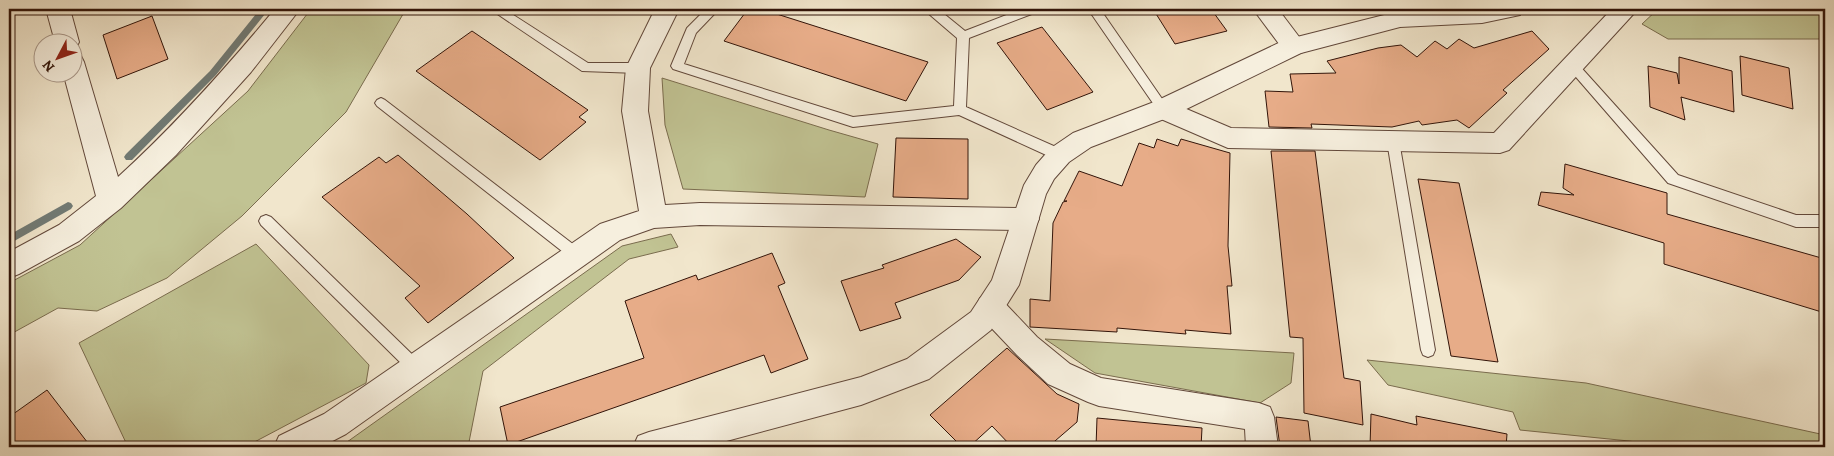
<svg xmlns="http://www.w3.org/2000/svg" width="1834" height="456" viewBox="0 0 1834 456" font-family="Alegreya,serif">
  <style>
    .green { fill: #c1c393; stroke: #7a6c4e }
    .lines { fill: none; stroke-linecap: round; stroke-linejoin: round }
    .stream { fill: #717a74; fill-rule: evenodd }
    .building { fill: #e7ac88; stroke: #321409 }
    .service-casing { stroke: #62483a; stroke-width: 2 }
    .minor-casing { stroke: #62483a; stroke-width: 2 }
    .tertiary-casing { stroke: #62483a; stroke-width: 2 }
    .service { fill: #f6efde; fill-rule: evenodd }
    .minor { fill: #f6efde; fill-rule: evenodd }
    .tertiary { fill: #f6efde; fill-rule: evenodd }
  </style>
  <rect width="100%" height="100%" fill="#f1e6cc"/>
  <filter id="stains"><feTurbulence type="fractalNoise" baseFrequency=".004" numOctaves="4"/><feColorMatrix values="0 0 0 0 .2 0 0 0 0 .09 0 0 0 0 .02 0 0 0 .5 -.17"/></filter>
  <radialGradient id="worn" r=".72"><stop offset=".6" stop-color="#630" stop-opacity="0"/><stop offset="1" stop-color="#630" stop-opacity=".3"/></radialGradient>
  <path class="green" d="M 311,9 L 406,9 L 346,112 L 242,216 L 167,278 L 97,311 L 58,308 L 9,335 L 9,283 L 80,245 L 248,91 Z
    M 1658,9 L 1825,9 L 1825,39 L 1668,39 L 1642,24 Z
    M 662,78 L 829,130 L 878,144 L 865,197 L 683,189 L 665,125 Z
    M 671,234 L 678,247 L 629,259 L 483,371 L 468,447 L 340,447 L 622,246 Z
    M 256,244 L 369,365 L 366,383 L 245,447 L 128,447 L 79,343 Z
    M 1045,339 L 1294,353 L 1291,383 L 1260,403 L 1095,373 Z
    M 1367,360 L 1586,383 L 1825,435 L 1825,447 L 1667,447 L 1629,441 L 1520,430 L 1513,412 L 1388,385 Z"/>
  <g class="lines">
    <path class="stream" d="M 260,9 L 269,9 L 216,75 L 132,160 L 126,160 L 124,157 L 126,154 L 210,71 Z
      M 68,202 L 71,203 L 73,206 L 71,209 L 9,244 L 9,235 Z"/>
  </g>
  <path class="building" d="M 748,9 L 761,9 L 928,62 L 906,101 L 724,41 Z
    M 1153,9 L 1211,9 L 1227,31 L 1175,44 Z
    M 152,16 L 168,59 L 117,79 L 103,35 Z
    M 1042,27 L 1093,92 L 1047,110 L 997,43 Z
    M 472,31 L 588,110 L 579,117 L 586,122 L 540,160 L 416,71 Z
    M 1532,31 L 1549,49 L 1503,90 L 1507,93 L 1469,128 L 1457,120 L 1422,125 L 1419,121 L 1392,127 L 1311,124 L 1312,128 L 1269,127 L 1265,91 L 1293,92 L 1290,74 L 1336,73 L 1327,61 L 1378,48 L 1401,45 L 1417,57 L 1435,41 L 1447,49 L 1459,39 L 1474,48 Z
    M 1740,56 L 1789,68 L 1793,109 L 1742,95 Z
    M 1679,57 L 1732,71 L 1734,112 L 1681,97 L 1685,120 L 1650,107 L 1648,66 L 1677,73 L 1679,84 Z
    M 896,138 L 968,139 L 968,199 L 893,197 Z
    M 1157,139 L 1178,146 L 1181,139 L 1230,153 L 1228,246 L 1232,286 L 1227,286 L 1231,334 L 1185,330 L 1186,334 L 1117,328 L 1117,332 L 1030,327 L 1030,299 L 1050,301 L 1053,223 L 1063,202 L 1067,201 L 1064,201 L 1079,171 L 1122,186 L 1139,143 L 1154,148 Z
    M 1271,151 L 1315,151 L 1344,378 L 1360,381 L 1363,425 L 1304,413 L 1303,338 L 1290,337 Z
    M 398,155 L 467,214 L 514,258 L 428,323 L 405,298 L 420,286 L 322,197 L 379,157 L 386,163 Z
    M 1565,164 L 1667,193 L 1667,214 L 1825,259 L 1825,313 L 1664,264 L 1664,243 L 1538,205 L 1541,192 L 1574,195 L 1563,188 Z
    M 1418,179 L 1459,183 L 1498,362 L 1451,356 Z
    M 956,239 L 981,257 L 959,280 L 895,303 L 901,318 L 860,331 L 841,281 L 884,268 L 882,265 Z
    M 772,253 L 785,283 L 778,286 L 808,359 L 771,373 L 764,355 L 508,445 L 500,407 L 644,358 L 625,301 L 696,275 L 698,280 Z
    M 1007,348 L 1057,394 L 1079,404 L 1077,422 L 1048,447 L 1012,447 L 992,426 L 969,447 L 962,447 L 930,415 Z
    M 47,390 L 91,447 L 9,447 L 9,417 Z
    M 1371,414 L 1417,425 L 1416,416 L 1507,434 L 1506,447 L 1370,447 Z
    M 1276,417 L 1308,421 L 1311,447 L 1280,447 Z
    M 1097,418 L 1202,428 L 1201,447 L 1096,447 Z"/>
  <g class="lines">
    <defs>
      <path id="service" d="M 490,9 L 504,9 L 588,63 L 638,63 L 642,65 L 644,68 L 642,71 L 638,73 L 582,71 Z
        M 706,9 L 719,9 L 696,33 L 684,64 L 853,117 L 954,106 L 957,38 L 929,14 L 921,12 L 919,9 L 938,9 L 965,31 L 1022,9 L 1039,9 L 1037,12 L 969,38 L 966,107 L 1065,151 L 1067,155 L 1065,159 L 1060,160 L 1055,159 L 959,115 L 853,127 L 673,69 L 671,66 L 687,28 Z
        M 1088,9 L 1100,9 L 1167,106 L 1169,109 L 1167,112 L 1159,112 Z
        M 1573,61 L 1577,63 L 1678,175 L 1796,215 L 1825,215 L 1825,227 L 1796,227 L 1668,183 L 1569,69 L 1567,66 L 1569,63 Z
        M 381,98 L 385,100 L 582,251 L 584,255 L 582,259 L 577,261 L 572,259 L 377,106 L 375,103 L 377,100 Z
        M 1393,136 L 1398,137 L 1399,141 L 1435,350 L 1433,355 L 1428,357 L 1423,355 L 1421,350 L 1387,141 L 1388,137 Z
        M 266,215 L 271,217 L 421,363 L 424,368 L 421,373 L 416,375 L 411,373 L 261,225 L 259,221 L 261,217 Z"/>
      <path id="minor" d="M 46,9 L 70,9 L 79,42 L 76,48 L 72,49 L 72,42 L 55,42 Z
        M 275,9 L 300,9 L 251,72 L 176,155 L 121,208 L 79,241 L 19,274 L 9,278 L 9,252 L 59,225 L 96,196 L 63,72 L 72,72 L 72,53 L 81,56 L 84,62 L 118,177 C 175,125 226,68 275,9 Z
        M 655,9 L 679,9 L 650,68 L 648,111 L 665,205 L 700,203 L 1025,208 L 1035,211 L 1039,219 L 1035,227 L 1025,230 L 700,225 L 654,228 L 620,240 L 346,434 L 321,447 L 274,447 L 279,436 L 324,414 L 600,224 L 639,211 L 622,111 L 626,68 Z
        M 1253,9 L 1278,9 L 1306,46 L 1303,52 L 1294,55 L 1285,52 Z
        M 1612,9 L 1638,9 L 1509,150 L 1500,153 L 1228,148 L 1154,116 L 1150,109 L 1154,102 L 1163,99 L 1231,128 L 1494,133 Z
        M 990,294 L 1000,298 L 1037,337 L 1070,364 L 1101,378 L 1259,403 L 1270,407 L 1274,417 L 1278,447 L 1246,447 L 1245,429 L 1099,406 L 1088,402 L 1048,384 L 1017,355 L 980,316 L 976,307 L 980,298 Z"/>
      <path id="tertiary" d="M 1438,9 L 1524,9 L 1520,15 L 1482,23 L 1400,27 L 1301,53 L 1172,116 L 1091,147 L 1069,162 L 1054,179 L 1046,194 L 1019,285 L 991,330 L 929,379 L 861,405 L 704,447 L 633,447 L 638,436 L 649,432 L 861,377 L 907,359 L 971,312 L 992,280 L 1024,185 L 1036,165 L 1051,148 L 1073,133 L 1154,102 L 1285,40 L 1400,11 Z"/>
    </defs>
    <use href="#service" class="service-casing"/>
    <use href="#minor" class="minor-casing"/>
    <use href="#tertiary" class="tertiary-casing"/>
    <use href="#service" class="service"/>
    <use href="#minor" class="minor"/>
    <use href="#tertiary" class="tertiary"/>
  </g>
  <rect width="1834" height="456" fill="none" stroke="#f1e6cc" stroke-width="30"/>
  <rect x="10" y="10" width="1814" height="436" fill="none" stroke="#321409" stroke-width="2.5"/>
  <rect x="15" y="15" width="1804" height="426" fill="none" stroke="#321409"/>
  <g transform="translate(58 58) rotate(229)"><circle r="24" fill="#f6efde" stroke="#a89789"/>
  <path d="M0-4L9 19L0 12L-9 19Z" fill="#8f2418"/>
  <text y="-8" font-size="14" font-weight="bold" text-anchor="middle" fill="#321409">N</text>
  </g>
  <rect width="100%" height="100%" filter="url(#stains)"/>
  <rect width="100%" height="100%" fill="url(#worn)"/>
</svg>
